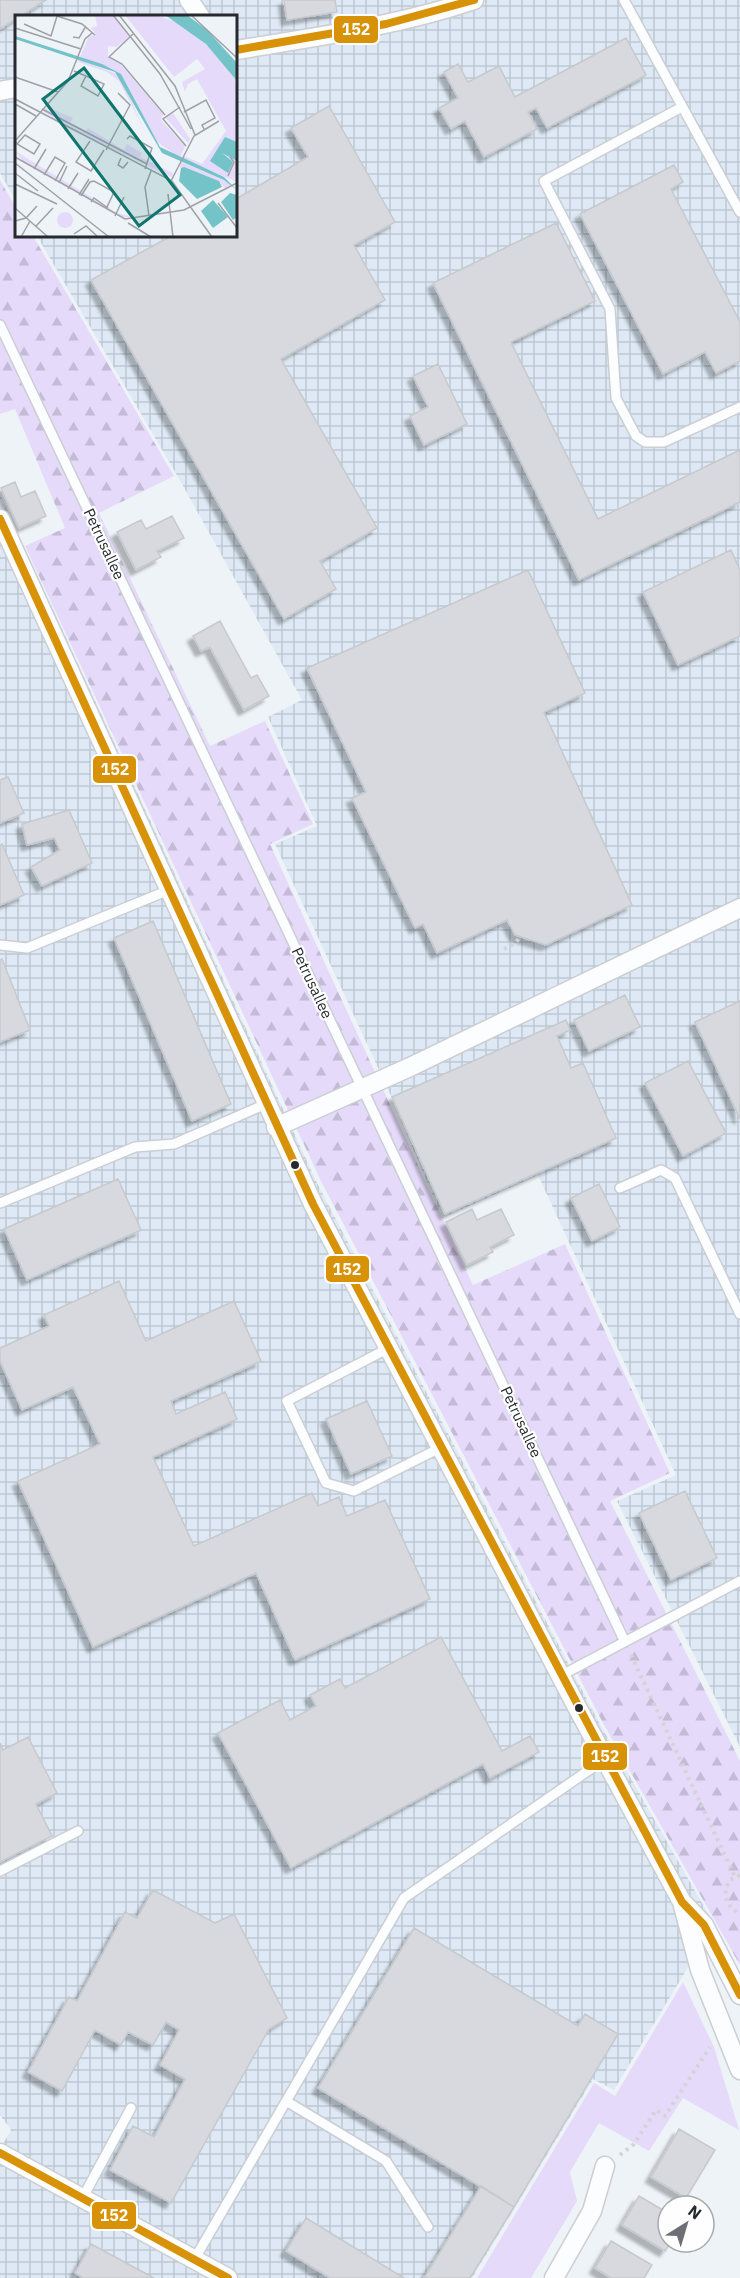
<svg xmlns="http://www.w3.org/2000/svg" width="740" height="2278" viewBox="0 0 740 2278" font-family="'IBM Plex Sans',sans-serif">
  <style>
    .industrial { fill: url(#industrial-grid) }
    .grass { fill: #e5dafa }
    .forest { fill: url(#forest-firs) }
    .building { fill: #d7d9de; stroke: #c6c9cd; stroke-width: 1.5; filter: url(#shadow) }
    .lines { fill: none; stroke-linecap: round; stroke-linejoin: round }
    .service-casing { stroke: #cbced3; stroke-width: 12 }
    .minor-casing { stroke: #cbced3; stroke-width: 21 }
    .path { stroke: #d3d4d5; stroke-width: 4; stroke-dasharray: 3 4.5; stroke-linecap: butt }
    .service { stroke: #fcfdfe; stroke-width: 9 }
    .minor { stroke: #fcfdfe; stroke-width: 18 }
    .bus-1-casing { stroke: #fefefe; stroke-width: 12 }
    .bus-1 { stroke: #d89207; stroke-width: 8 }
    .bus-dot { fill: #26292d; stroke: #fefefe; stroke-width: 2 }
    .labels { text-anchor: middle; stroke-width: 4.5; stroke-linejoin: round; paint-order: stroke }
    .street-label { font-size: 15px; fill: #26292d; stroke: #fefefe }
    .inset-road { fill: none; stroke: #9ea2a7; stroke-width: 1.5 }
    .view { fill: #0f766e; fill-opacity: 0.15; stroke: #0f766e; stroke-width: 3 }
    .inset-edge { fill: none; stroke: #26292d; stroke-width: 3 }
    .line-badge { stroke: #fefefe; stroke-width: 2 }
    .badge-label { font-size: 16px; text-anchor: middle; font-weight: bold; fill: #fff }
  </style>
  <defs>
    <pattern id="industrial-grid" width="8" height="8" patternUnits="userSpaceOnUse" patternTransform="scale(1.5)"><rect width="8" height="8" fill="#dee9f5"/><path d="M0 4h8M4 0v8" fill="none" stroke="#bec8d2"/></pattern>
    <pattern id="forest-firs" width="22" height="20" patternUnits="userSpaceOnUse" patternTransform="scale(1.5)"><rect width="22" height="20" fill="#e5dafa"/><path d="M5 1l3.5 6h-7zM16 11l3.5 6h-7z" fill="#c4bbd7"/></pattern>
    <filter id="shadow"><feDropShadow dx="-5.5" dy="5.5" stdDeviation="1.5" flood-color="#0004"/></filter>
  </defs>
  <rect width="100%" height="100%" fill="#eef3f8"/>
  <path class="industrial" d="M 0,0 L 740,0 L 740,1747 L 617,1501 L 676,1475 L 538,1175 L 442,1218 L 391,1096 L 275,844 L 317,826 L 268,717 L 302,700 L 178,477 L 37,236 L 236,236 L 236,16 L 16,16 L 16,201 L 0,173 Z
    M 0,494 L 317,1183 L 601,1726 L 714,1924 L 614,2090 L 593,2079 L 472,2278 L 0,2278 L 0,2149 L 11,2130 L 0,2115 Z"/>
  <path class="grass" d="M 683,1982 L 714,2047 L 739,2130 L 683,2098 L 649,2151 L 599,2123 L 570,2172 L 577,2201 L 531,2278 L 477,2278 L 594,2083 L 615,2096 Z"/>
  <path class="forest" d="M 0,180 L 16,208 L 16,236 L 33,236 L 174,476 L 99,513 L 210,746 L 265,721 L 313,824 L 270,844 L 473,1285 L 565,1244 L 670,1473 L 610,1501 L 740,1761 L 740,1965 L 604,1725 L 321,1181 L 25,546 L 65,528 L 15,409 L 0,414 Z"/>
  <path class="building" d="M 0,0 L 46,0 L 0,29 Z
    M 284,0 L 335,0 L 337,12 L 287,20 Z
    M 626,38 L 646,75 L 547,128 L 536,108 L 528,112 L 537,129 L 484,157 L 465,121 L 451,129 L 439,108 L 458,98 L 444,72 L 458,64 L 468,82 L 499,66 L 515,97 Z
    M 329,106 L 395,222 L 354,245 L 385,300 L 281,359 L 377,528 L 320,561 L 336,589 L 284,619 L 91,280 L 171,236 L 236,236 L 236,199 L 308,157 L 291,128 Z
    M 674,165 L 683,182 L 671,189 L 740,322 L 740,361 L 716,373 L 705,352 L 663,374 L 580,214 Z
    M 556,223 L 595,301 L 511,342 L 598,519 L 740,450 L 740,502 L 579,580 L 433,283 Z
    M 438,364 L 467,424 L 424,445 L 410,416 L 428,407 L 413,376 Z
    M 15,482 L 21,497 L 35,491 L 46,516 L 19,528 L 1,488 Z
    M 172,516 L 184,538 L 157,551 L 161,557 L 136,570 L 117,532 L 141,520 L 146,529 Z
    M 731,550 L 740,570 L 740,636 L 678,665 L 643,592 Z
    M 528,570 L 585,693 L 544,712 L 632,905 L 546,945 L 515,935 L 507,920 L 437,953 L 423,924 L 415,928 L 352,798 L 366,792 L 307,668 Z
    M 220,621 L 251,678 L 257,675 L 269,696 L 244,710 L 210,647 L 201,651 L 193,636 Z
    M 8,777 L 24,813 L 0,823 L 0,780 Z
    M 69,810 L 92,863 L 42,886 L 31,867 L 60,850 L 54,838 L 27,845 L 22,824 Z
    M 2,844 L 24,895 L 0,905 L 0,845 Z
    M 153,921 L 231,1104 L 192,1121 L 114,938 Z
    M 2,959 L 30,1030 L 0,1042 L 0,960 Z
    M 625,995 L 640,1027 L 589,1051 L 574,1020 Z
    M 740,1001 L 740,1119 L 695,1022 Z
    M 566,1020 L 570,1030 L 557,1036 L 571,1068 L 583,1063 L 616,1138 L 445,1214 L 392,1097 Z
    M 688,1061 L 726,1133 L 683,1156 L 645,1083 Z
    M 118,1179 L 141,1230 L 27,1280 L 4,1229 Z
    M 599,1184 L 620,1227 L 592,1241 L 571,1198 Z
    M 472,1209 L 477,1220 L 501,1209 L 514,1235 L 490,1247 L 493,1252 L 467,1265 L 446,1222 Z
    M 119,1281 L 146,1341 L 234,1301 L 261,1361 L 171,1401 L 176,1414 L 225,1392 L 237,1419 L 153,1457 L 194,1546 L 312,1493 L 318,1506 L 339,1497 L 347,1516 L 385,1500 L 430,1599 L 295,1660 L 256,1573 L 93,1647 L 18,1481 L 100,1444 L 73,1387 L 22,1410 L 0,1361 L 0,1348 L 49,1326 L 44,1315 Z
    M 367,1401 L 392,1456 L 351,1474 L 326,1419 Z
    M 685,1491 L 717,1558 L 671,1580 L 639,1513 Z
    M 441,1637 L 502,1751 L 530,1736 L 539,1752 L 490,1778 L 483,1764 L 291,1868 L 218,1733 L 280,1700 L 290,1720 L 316,1706 L 310,1695 L 340,1679 L 345,1688 Z
    M 28,1737 L 57,1793 L 36,1804 L 52,1836 L 0,1862 L 0,1743 L 3,1750 Z
    M 153,1890 L 215,1923 L 234,1914 L 287,2018 L 269,2029 L 171,2203 L 110,2170 L 133,2126 L 154,2137 L 185,2079 L 160,2065 L 179,2030 L 166,2022 L 153,2045 L 128,2032 L 121,2045 L 95,2030 L 62,2091 L 28,2072 L 69,1997 L 77,2001 L 125,1912 L 137,1918 Z
    M 414,1928 L 578,2026 L 585,2014 L 618,2034 L 514,2207 L 318,2088 Z
    M 679,2129 L 715,2150 L 686,2198 L 651,2177 Z
    M 481,2186 L 514,2207 L 470,2278 L 424,2278 Z
    M 639,2196 L 668,2213 L 668,2242 L 671,2242 L 665,2251 L 622,2225 Z
    M 306,2218 L 404,2278 L 330,2278 L 286,2251 Z
    M 611,2241 L 652,2265 L 644,2278 L 611,2278 L 595,2268 Z
    M 91,2244 L 154,2278 L 83,2278 L 75,2273 Z"/>
  <g class="lines">
    <defs>
      <path id="service" d="M 624,0 L 740,212
        M 682,107 L 544,181 L 610,309 L 616,398 L 636,436 L 645,442 L 664,442 L 740,407
        M 0,325 L 625,1642
        M 0,945 L 27,948 L 169,890
        M 620,1188 L 661,1170 L 675,1178 L 740,1314
        M 0,1203 L 135,1147 L 174,1144 L 266,1104
        M 389,1348 L 287,1401 L 326,1483 L 354,1491 L 440,1448
        M 560,1676 L 740,1581
        M 0,1871 L 78,1831
        M 286,2101 L 386,2161 L 428,2227
        M 82,2199 L 131,2108
        M 194,2260 L 404,1898 L 605,1759"/>
      <path id="minor" d="M 189,0 L 200,16
        M 236,50 C 316,37 397,26 474,0
        M 0,91 L 16,88
        M 0,519 L 313,1204 L 578,1709 L 682,1902 L 700,1970 L 740,2070
        M 276,1127 L 410,1067 L 740,908
        M 684,1904 L 704,1925 L 740,1995
        M 0,2153 L 228,2278
        M 554,2278 L 592,2211 L 605,2166"/>
    </defs>
    <use href="#service" class="service-casing"/>
    <use href="#minor" class="minor-casing"/>
    <path class="path" d="M 504,949 L 516,943 L 520,936
      M 631,1655 L 735,1877
      M 740,1875 L 730,1880 C 722,1893 725,1907 740,1913
      M 620,2155 L 634,2144 L 656,2110 L 665,2116 L 710,2047"/>
    <use href="#service" class="service"/>
    <use href="#minor" class="minor"/>
    <defs>
      <path id="bus-1" d="M 236,50 L 386,24 L 474,0
        M 0,519 L 313,1204 L 682,1902 L 704,1925 L 740,1995
        M 0,2153 L 228,2278"/>
    </defs>
    <use href="#bus-1" class="bus-1-casing"/>
    <use href="#bus-1" class="bus-1"/>
  </g>
  <g class="bus-dot">
    <circle cx="295" cy="1165" r="5"/>
    <circle cx="579" cy="1708" r="5"/>
  </g>
  <g class="labels">
    <g class="street-label">
      <text transform="translate(104 544) rotate(65)" y="5">Petrusallee</text>
      <text transform="translate(312 983) rotate(65)" y="5">Petrusallee</text>
      <text transform="translate(521 1422) rotate(65)" y="5">Petrusallee</text>
    </g>
  </g>
  <g transform="translate(15 15)">
    <rect width="222" height="222" fill="#eef3f8"/>
    <path d="M 140,0 L 162,7 L 191,29 L 219,61 L 222,72 L 209,53 ZM 167,147 L 209,165 L 216,170 L 210,173 L 202,165 L 164,152 Z" fill="#e5dafa"/>
    <path d="M 80,0 L 97,0 L 114,22 L 101,32 L 93,31 L 93,43 L 106,50 L 148,99 L 146,105 L 170,131 L 165,143 L 141,126 L 106,59 L 65,42 L 74,21 L 81,19 L 76,13 L 82,11 ZM 110,0 L 140,0 L 160,10 L 198,41 L 215,61 L 222,72 L 222,164 L 187,149 L 211,116 L 182,64 L 173,69 L 170,77 L 167,67 L 190,54 L 182,44 L 159,62 ZM 64,44 L 104,60 L 130,116 L 104,66 L 92,57 L 63,47 ZM 32,92 L 58,103 L 55,108 L 71,116 L 73,113 L 109,135 L 112,129 L 127,138 L 125,142 L 158,158 L 157,162 L 52,113 L 28,96 ZM 158,98 L 175,124 L 173,128 L 150,102 ZM 0,136 L 102,198 L 118,202 L 107,202 L 8,146 ZM42 205a8 8 0 1 1 16 0a8 8 0 1 1-16 0Z" fill="#e5dafa"/>
    <path d="M 169,141 L 222,164 L 222,167 L 168,144 Z" fill="#e5dafa"/>
    <path d="M 150,0 L 172,0 L 192,15 L 222,48 L 222,66 L 191,29 ZM 0,21 L 87,49 L 106,59 L 145,132 L 209,162 L 222,175 L 209,165 L 147,138 L 100,57 L 0,24 ZM 210,122 L 222,127 L 222,146 L 207,138 L 218,147 L 213,158 L 195,146 ZM 169,152 L 204,166 L 207,172 L 182,184 L 164,166 L 166,153 ZM 215,178 L 222,180 L 222,202 L 218,205 L 206,187 ZM 198,185 L 213,202 L 198,213 L 186,196 Z" fill="#73c3c8"/>
    <path class="inset-road" d="M 98,0 L 145,59 L 176,114M 104,0 L 160,71 L 180,120M 176,0 L 222,43M 9,9 L 36,21 L 42,1 L 67,9 L 80,20M 0,13 L 66,34M 118,19 L 94,42 L 107,49 L 150,100M 58,22 L 64,23 L 71,11M 59,56 L 71,61 L 89,69 L 83,81 L 66,71 L 71,61M 0,62 L 43,77M 0,84 L 157,166 L 197,222M 0,89 L 21,101M 165,92 L 148,104 L 171,131M 27,94 L 132,149M 169,97 L 191,85 L 200,103 L 187,110 L 189,114M 112,124 L 115,121 L 137,133 L 130,154M 0,126 L 53,66 L 70,24 L 77,18M 75,126 L 61,147 L 76,156 L 89,135M 0,127 L 2,129 L 19,139 L 25,129 L 10,120 L 2,129M 91,135 L 115,90 L 103,78M 0,142 L 110,204 L 169,195 L 222,168M 106,143 L 103,150 L 108,153 L 113,147M 0,148 L 94,222M 19,154 L 31,134M 0,158 L 23,176M 29,160 L 40,142 L 50,148 L 40,166M 213,161 L 219,147 L 215,142M 156,166 L 179,121 L 204,106M 44,168 L 52,151M 0,169 L 42,189M 53,174 L 63,158M 153,179 L 158,222M 64,180 L 74,164M 66,181 L 75,167 L 79,166 L 99,177 L 92,192M 76,187 L 79,183 L 93,193M 203,188 L 222,213M 0,193 L 33,222M 100,201 L 109,182M 134,201 L 130,172 L 136,156M 0,206 L 11,203 L 22,191M 113,208 L 136,222M 21,211 L 38,193M 59,219 L 71,211 L 83,222M 6,222 L 15,206"/>
    <path class="view" d="M 69,53 L 165,180 L 124,211 L 28,84 Z"/>
    <rect width="222" height="222" class="inset-edge"/>
  </g>
  <g class="line-badge">
    <rect x="333" y="15" width="46" height="29" rx="6" fill="#d89207"/>
    <rect x="92" y="755" width="45" height="29" rx="6" fill="#d89207"/>
    <rect x="325" y="1255" width="45" height="28" rx="6" fill="#d89207"/>
    <rect x="582" y="1742" width="46" height="29" rx="6" fill="#d89207"/>
    <rect x="91" y="2201" width="46" height="29" rx="6" fill="#d89207"/>
  </g>
  <g class="badge-label">
    <text x="356" y="35">152</text>
    <text x="115" y="775">152</text>
    <text x="347" y="1275">152</text>
    <text x="605" y="1762">152</text>
    <text x="114" y="2221">152</text>
  </g>
  <g transform="translate(686 2224) rotate(37)"><circle r="28" fill="#fefefe" stroke="#a8a9aa" stroke-width="1.5"/>
  <path d="M0-4.5L10 22L0 15L-10 22Z" fill="#6c7074"/>
  <text y="-9" font-size="16" font-weight="bold" text-anchor="middle" fill="#26292d">N</text>
  </g>
</svg>
